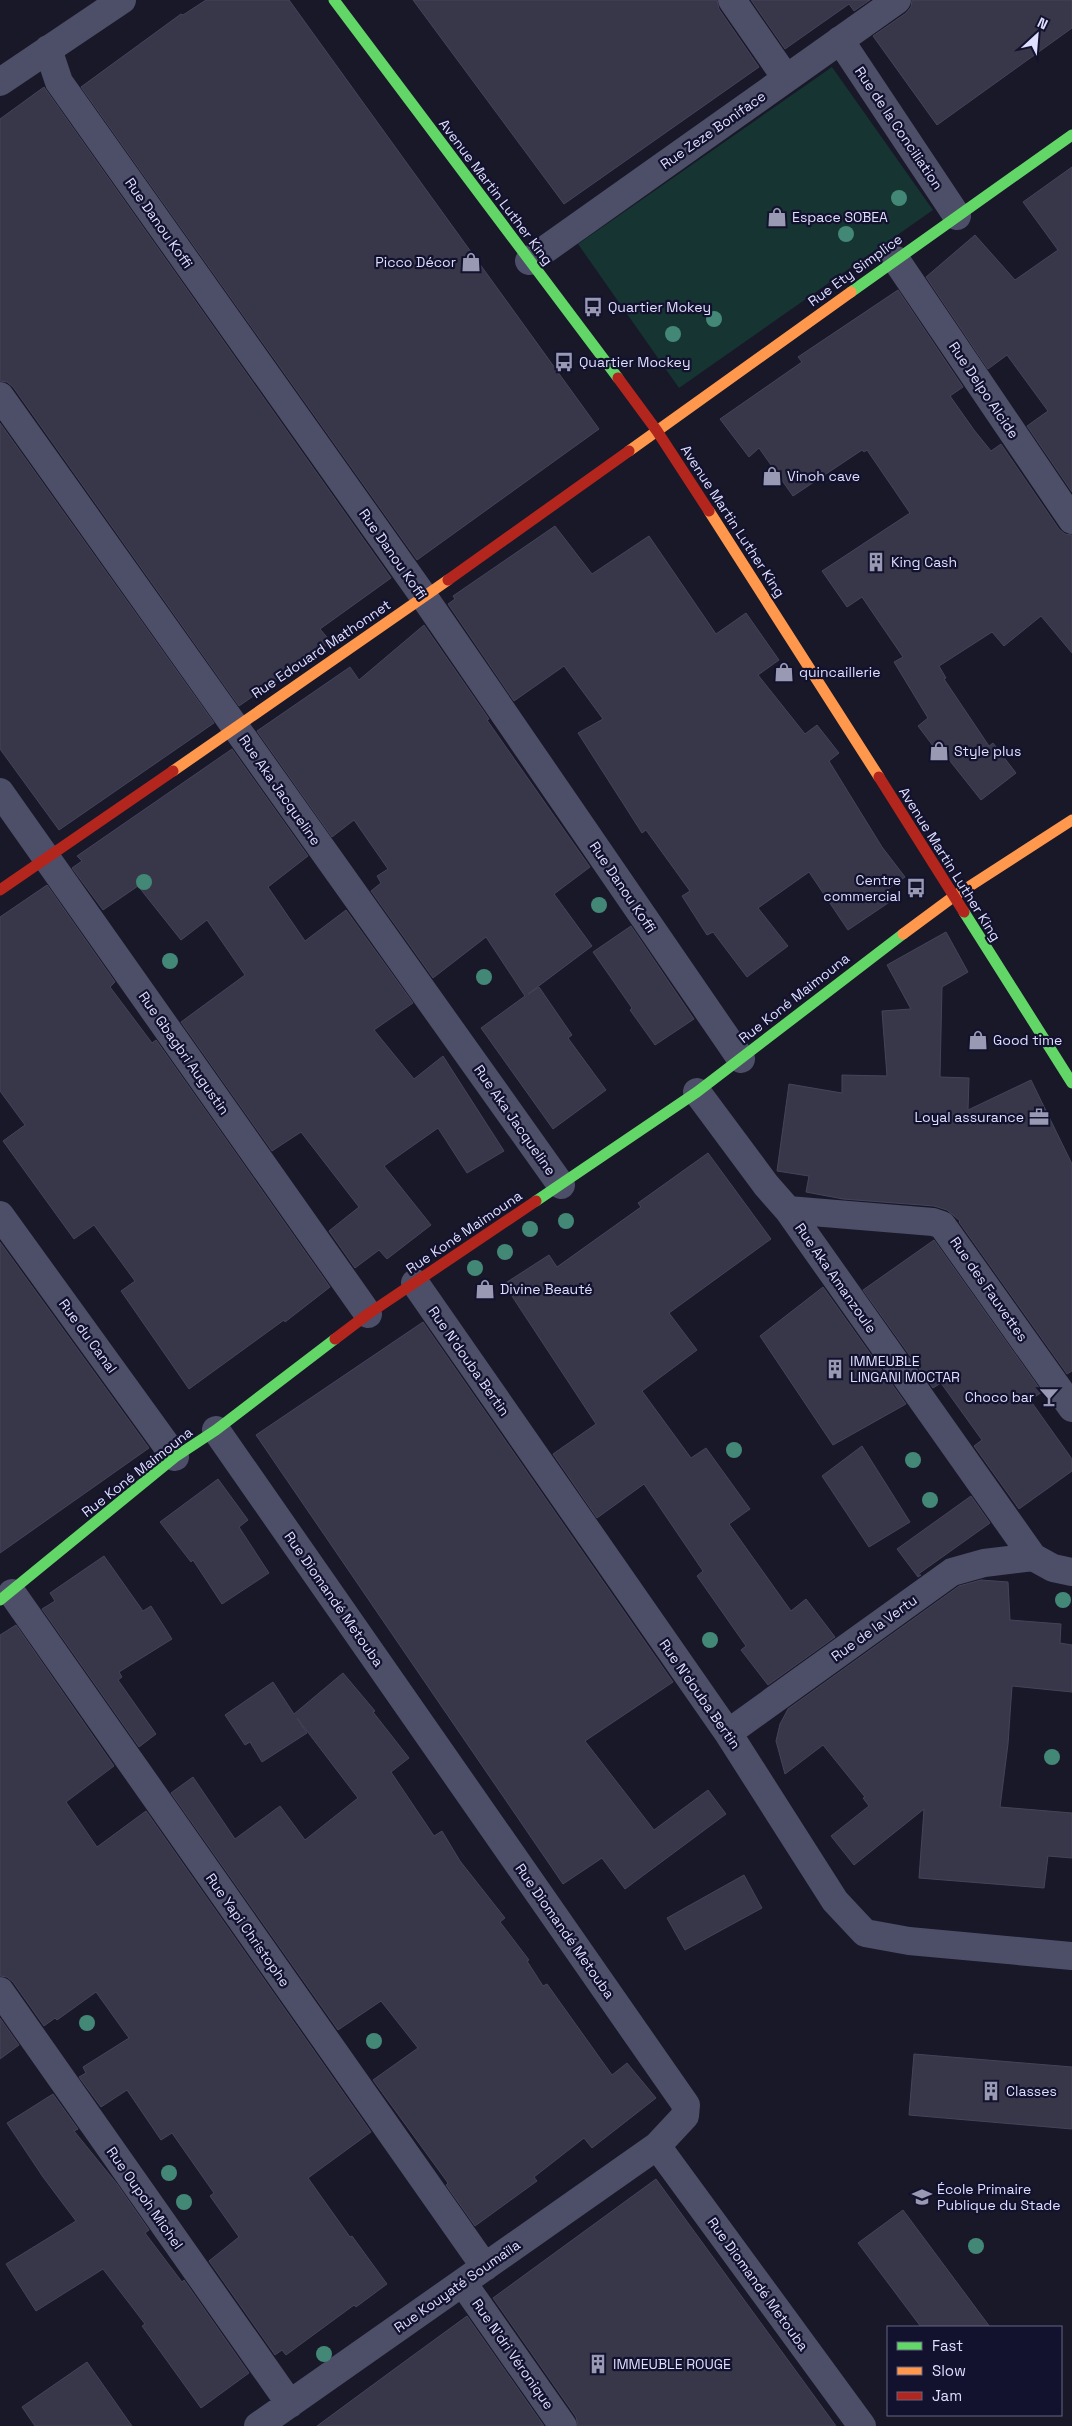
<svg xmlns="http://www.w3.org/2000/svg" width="1072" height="2426" viewBox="0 0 1072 2426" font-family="'Space Grotesk',sans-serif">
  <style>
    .green { fill: #153432 }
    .building { fill: #383749; stroke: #45435a }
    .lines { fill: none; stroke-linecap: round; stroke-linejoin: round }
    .street { stroke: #4d4e68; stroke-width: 28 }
    .fast { stroke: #63d668; stroke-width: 11 }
    .slow { stroke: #ff974d; stroke-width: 11 }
    .jam { stroke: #b3261e; stroke-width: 11 }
    .tree { fill: #438876 }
    .labels { text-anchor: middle; stroke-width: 4.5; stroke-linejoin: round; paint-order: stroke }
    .street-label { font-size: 14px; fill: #dedeff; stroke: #13122e }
    .poi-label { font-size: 14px; fill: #dedeff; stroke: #13122e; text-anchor: start }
  </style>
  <rect width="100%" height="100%" fill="#191828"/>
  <path class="green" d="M 832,67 L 933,210 L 679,388 L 578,244 Z"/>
  <path class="building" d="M 206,0 L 289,0 L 599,429 L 417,560 L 81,87 L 181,14 L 183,15 Z
    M 413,0 L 717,0 L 719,9 L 759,67 L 564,204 Z
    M 751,0 L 870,0 L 854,11 L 849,4 L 785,49 Z
    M 912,0 L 1072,0 L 1072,28 L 937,125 L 873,36 L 906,13 L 911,7 Z
    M 44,87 L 391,578 L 320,629 L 331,642 L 239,706 L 13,387 L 7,382 L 0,381 L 0,119 Z
    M 1072,167 L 1072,492 L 1027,426 L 1048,411 L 1007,355 L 988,369 L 926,277 L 975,235 L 1015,280 L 1058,250 L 1023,202 Z
    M 898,290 L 963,387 L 950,396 L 974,430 L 991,451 L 1001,444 L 1059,529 L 1065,534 L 1072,535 L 1072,653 L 1041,616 L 1004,646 L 992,632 L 939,666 L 946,678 L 944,679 L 989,746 L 993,743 L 1016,773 L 981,800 L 946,756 L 943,759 L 918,726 L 928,718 L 894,662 L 903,657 L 862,597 L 847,607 L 822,571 L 910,513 L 867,450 L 864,452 L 862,450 L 793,496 L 759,448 L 749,457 L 720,419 L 802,362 L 798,357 Z
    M 0,423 L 214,723 L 59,830 L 0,749 Z
    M 555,526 L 592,574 L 649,536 L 716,634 L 746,613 L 779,660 L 758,675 L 805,734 L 817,725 L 839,753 L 829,761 L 882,847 L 905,877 L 885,891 L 891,901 L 848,930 L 809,872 L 758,908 L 788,946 L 747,977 L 713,932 L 707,935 L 682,896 L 690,891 L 646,830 L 642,833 L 578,733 L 603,719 L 564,666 L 514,701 L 448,604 L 455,599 L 453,596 Z
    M 424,625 L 489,719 L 487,720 L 590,867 L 554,894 L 592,946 L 528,994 L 539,987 L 572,1035 L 568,1038 L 606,1090 L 553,1129 L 481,1028 L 525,996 L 486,937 L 433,978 L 371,891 L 381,883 L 377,876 L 388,869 L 354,820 L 332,837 L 257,731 L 350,667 L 359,680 Z
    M 232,749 L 308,856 L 268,887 L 305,941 L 346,910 L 413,1003 L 374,1030 L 414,1079 L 443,1056 L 504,1151 L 467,1173 L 438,1128 L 384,1166 L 431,1225 L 387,1259 L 379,1250 L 355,1268 L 329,1231 L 359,1207 L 301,1132 L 272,1151 L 181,1022 L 245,975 L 207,920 L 181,940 L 138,886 L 103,910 L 72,868 L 82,861 L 77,856 Z
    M 47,885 L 115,982 L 110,987 L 152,1043 L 156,1040 L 330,1287 L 285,1322 L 284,1320 L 189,1389 L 121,1291 L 135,1281 L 94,1225 L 74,1239 L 3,1141 L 25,1125 L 0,1091 L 0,917 Z
    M 631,926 L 694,1019 L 655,1045 L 630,1010 L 632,1008 L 593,952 Z
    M 946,932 L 968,972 L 942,987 L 940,1077 L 969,1078 L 968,1110 L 1031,1080 L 1072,1164 L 1072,1371 L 1067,1374 L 959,1222 L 960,1221 L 947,1210 L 934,1206 L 843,1199 L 806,1192 L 809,1176 L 777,1171 L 789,1084 L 842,1093 L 842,1075 L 887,1076 L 882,1011 L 911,1009 L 887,965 Z
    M 708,1153 L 771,1239 L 669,1313 L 697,1350 L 642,1391 L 691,1458 L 706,1448 L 750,1509 L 729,1524 L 791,1611 L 806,1599 L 835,1637 L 768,1685 L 741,1650 L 746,1646 L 697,1576 L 703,1571 L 644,1484 L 597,1518 L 553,1454 L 596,1424 L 504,1284 L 549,1255 L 557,1267 L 641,1207 L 638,1203 Z
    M 934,1240 L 1042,1392 L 1030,1400 L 1072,1459 L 1072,1471 L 1019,1509 L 974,1446 L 982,1440 L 941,1383 L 933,1388 L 863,1290 Z
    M 0,1242 L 149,1448 L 0,1553 Z
    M 823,1287 L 906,1404 L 833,1445 L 760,1336 Z
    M 423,1322 L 673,1682 L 585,1741 L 654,1830 L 708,1790 L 726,1814 L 625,1889 L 602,1858 L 563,1884 L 256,1435 Z
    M 862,1446 L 910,1522 L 869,1547 L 822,1476 Z
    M 218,1479 L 248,1520 L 239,1527 L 269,1573 L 222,1604 L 193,1560 L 191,1562 L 160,1522 Z
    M 971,1496 L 990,1523 L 917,1575 L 921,1575 L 918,1577 L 897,1549 Z
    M 104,1556 L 143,1611 L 151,1606 L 172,1639 L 119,1672 L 122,1677 L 118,1680 L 156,1734 L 139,1747 L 42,1609 L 55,1601 L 50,1593 Z
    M 981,1580 L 1008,1582 L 1010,1620 L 1061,1624 L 1060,1643 L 1072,1645 L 1072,1692 L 1012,1686 L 1008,1744 L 1000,1807 L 1072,1813 L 1072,1858 L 1048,1856 L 1044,1888 L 919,1878 L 924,1809 L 854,1865 L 831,1836 L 869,1806 L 863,1798 L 865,1797 L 823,1745 L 785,1774 L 776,1741 L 780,1724 L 788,1709 L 959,1586 Z
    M 16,1625 L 114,1766 L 66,1802 L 97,1847 L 146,1811 L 371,2132 L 308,2178 L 350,2237 L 352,2236 L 387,2284 L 356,2307 L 354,2305 L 286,2355 L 282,2350 L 275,2355 L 209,2261 L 239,2237 L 210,2196 L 214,2193 L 172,2133 L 161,2140 L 127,2090 L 101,2107 L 79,2077 L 86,2073 L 83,2067 L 129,2038 L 96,1992 L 57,2020 L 55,2018 L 44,2026 L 13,1982 L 7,1977 L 0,1976 L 0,1635 Z
    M 343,1673 L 375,1711 L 373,1712 L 409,1758 L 391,1772 L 434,1836 L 442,1831 L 460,1861 L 505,1918 L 500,1922 L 529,1960 L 527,1961 L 543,1986 L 547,1984 L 612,2075 L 627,2063 L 656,2098 L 592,2148 L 584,2138 L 534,2177 L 537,2181 L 475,2226 L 446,2185 L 448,2183 L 373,2080 L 418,2048 L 381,2001 L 338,2030 L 171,1793 L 193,1777 L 235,1839 L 280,1806 L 305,1840 L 358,1798 L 297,1718 L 307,1733 L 262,1762 L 250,1742 L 245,1745 L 225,1715 L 273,1682 L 294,1714 Z
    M 744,1875 L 762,1908 L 685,1950 L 667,1918 Z
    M 0,2018 L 19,2045 L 0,2059 Z
    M 914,2054 L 1072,2067 L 1072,2129 L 909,2115 Z
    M 53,2094 L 78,2129 L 74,2131 L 117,2184 L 149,2230 L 145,2233 L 182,2282 L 184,2280 L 249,2373 L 201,2408 L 142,2326 L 145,2324 L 103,2269 L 36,2311 L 6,2264 L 76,2221 L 43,2177 L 7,2123 Z
    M 656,2179 L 836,2426 L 578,2426 L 576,2417 L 493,2298 Z
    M 903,2210 L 990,2327 L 921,2327 L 858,2243 Z
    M 467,2316 L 544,2426 L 317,2426 L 389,2373 Z
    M 87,2362 L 132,2426 L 35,2426 L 22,2407 Z"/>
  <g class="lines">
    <path class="street" d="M 732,0 L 786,78
      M 840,40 L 957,216
      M 48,49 L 59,82 L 424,597 L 741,1059
      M 0,82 L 122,0
      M 896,260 L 1072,520
      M 529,261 L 897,0
      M 0,396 L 561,1185
      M 0,792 L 368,1314
      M 697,1092 L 766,1185 L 788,1210 L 1033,1557 L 1053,1568 L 1072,1572
      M 788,1210 L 933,1222 L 942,1225 L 1072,1408
      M 0,1215 L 175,1457
      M 415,1283 L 728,1733 L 835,1901 L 865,1933 L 909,1941 L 1072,1956
      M 216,1430 L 686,2105 L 685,2116 L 657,2146 L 862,2426
      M 12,1593 L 485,2267
      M 728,1733 L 952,1572 L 984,1563 L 1033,1557
      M 0,1991 L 290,2404
      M 463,2283 L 563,2426
      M 258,2426 L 657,2146"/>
    <path class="fast" d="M 334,0 L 618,378
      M 851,292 L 1072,135
      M 964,912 L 1072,1083
      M 536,1201 L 697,1092 L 903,934
      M 0,1600 L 175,1457 L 216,1430 L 335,1339"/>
    <path class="slow" d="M 629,451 L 851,292
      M 709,511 L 879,777
      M 173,771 L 448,580
      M 903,934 L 953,897 L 1072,820"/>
    <path class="jam" d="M 618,378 L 657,431 L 709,511
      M 448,580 L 629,451
      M 879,777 L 964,912
      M 0,890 L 173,771
      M 335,1339 L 368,1314 L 536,1201"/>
  </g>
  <g class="tree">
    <circle cx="899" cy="198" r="8"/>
    <circle cx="846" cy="234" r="8"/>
    <circle cx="714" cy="319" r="8"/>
    <circle cx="673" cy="334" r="8"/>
    <circle cx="144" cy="882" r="8"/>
    <circle cx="599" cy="905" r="8"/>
    <circle cx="170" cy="961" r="8"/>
    <circle cx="484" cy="977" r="8"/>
    <circle cx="566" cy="1221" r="8"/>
    <circle cx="530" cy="1229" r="8"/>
    <circle cx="505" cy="1252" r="8"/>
    <circle cx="475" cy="1268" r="8"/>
    <circle cx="734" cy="1450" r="8"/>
    <circle cx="913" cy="1460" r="8"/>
    <circle cx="930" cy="1500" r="8"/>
    <circle cx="1063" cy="1600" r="8"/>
    <circle cx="710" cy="1640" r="8"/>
    <circle cx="1052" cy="1757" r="8"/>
    <circle cx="87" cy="2023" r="8"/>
    <circle cx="374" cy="2041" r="8"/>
    <circle cx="169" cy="2173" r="8"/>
    <circle cx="184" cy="2202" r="8"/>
    <circle cx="976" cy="2246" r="8"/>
    <circle cx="324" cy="2354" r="8"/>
  </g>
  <defs>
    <symbol id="shop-bare" viewBox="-9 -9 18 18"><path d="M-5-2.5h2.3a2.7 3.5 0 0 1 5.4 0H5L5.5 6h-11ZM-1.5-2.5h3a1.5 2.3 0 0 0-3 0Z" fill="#9999b4" stroke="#13122e" stroke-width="2.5" paint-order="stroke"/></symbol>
    <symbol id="bus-bare" viewBox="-9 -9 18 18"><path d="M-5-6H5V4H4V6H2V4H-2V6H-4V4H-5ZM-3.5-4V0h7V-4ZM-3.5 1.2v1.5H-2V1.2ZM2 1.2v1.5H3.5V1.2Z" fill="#9999b4" stroke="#13122e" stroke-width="2.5" paint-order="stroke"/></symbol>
    <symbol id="building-bare" viewBox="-9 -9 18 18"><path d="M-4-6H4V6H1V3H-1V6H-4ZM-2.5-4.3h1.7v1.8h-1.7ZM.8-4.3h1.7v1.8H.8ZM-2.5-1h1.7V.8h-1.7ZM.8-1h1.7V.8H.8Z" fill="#9999b4" stroke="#13122e" stroke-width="2.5" paint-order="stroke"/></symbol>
    <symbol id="office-bare" viewBox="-9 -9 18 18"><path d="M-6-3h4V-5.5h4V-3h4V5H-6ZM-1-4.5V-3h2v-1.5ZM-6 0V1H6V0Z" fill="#9999b4" stroke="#13122e" stroke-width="2.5" paint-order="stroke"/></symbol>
    <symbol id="bar-bare" viewBox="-9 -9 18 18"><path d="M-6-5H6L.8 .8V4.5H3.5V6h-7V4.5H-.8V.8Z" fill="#9999b4" stroke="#13122e" stroke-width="2.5" paint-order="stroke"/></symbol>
    <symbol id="school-bare" viewBox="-9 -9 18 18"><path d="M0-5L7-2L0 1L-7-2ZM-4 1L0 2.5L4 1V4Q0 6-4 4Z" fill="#9999b4" stroke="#13122e" stroke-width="2.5" paint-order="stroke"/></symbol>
  </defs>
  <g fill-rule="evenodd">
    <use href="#shop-bare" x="763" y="203" width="28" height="28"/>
    <use href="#shop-bare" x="457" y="248" width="28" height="28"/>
    <use href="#bus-bare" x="579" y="293" width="28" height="28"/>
    <use href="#bus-bare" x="550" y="348" width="28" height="28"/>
    <use href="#shop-bare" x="758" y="462" width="28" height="28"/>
    <use href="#building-bare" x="862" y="548" width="28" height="28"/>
    <use href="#shop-bare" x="770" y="658" width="28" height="28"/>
    <use href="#shop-bare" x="925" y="737" width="28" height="28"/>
    <use href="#bus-bare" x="902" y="874" width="28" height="28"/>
    <use href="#shop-bare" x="964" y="1026" width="28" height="28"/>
    <use href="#office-bare" x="1025" y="1103" width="28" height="28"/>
    <use href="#shop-bare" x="471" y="1275" width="28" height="28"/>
    <use href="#building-bare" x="821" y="1355" width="28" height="28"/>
    <use href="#bar-bare" x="1035" y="1383" width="28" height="28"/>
    <use href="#building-bare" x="977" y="2077" width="28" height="28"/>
    <use href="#school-bare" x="908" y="2183" width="28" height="28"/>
    <use href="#building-bare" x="584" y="2350" width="28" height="28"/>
  </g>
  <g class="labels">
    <g class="street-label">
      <text transform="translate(899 128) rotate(56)" y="5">Rue de la Conciliation</text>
      <text transform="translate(713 130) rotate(-35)" y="5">Rue Zeze Boniface</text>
      <text transform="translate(496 192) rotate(53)" y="5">Avenue Martin Luther King</text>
      <text transform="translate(159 223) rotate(55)" y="5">Rue Danou Koffi</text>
      <text transform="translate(855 270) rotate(-36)" y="5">Rue Ety Simplice</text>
      <text transform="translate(984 390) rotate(56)" y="5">Rue Delpo Alcide</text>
      <text transform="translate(733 521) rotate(57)" y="5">Avenue Martin Luther King</text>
      <text transform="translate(393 554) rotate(55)" y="5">Rue Danou Koffi</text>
      <text transform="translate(321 649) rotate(-34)" y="5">Rue Edouard Mathonnet</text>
      <text transform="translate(280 790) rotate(55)" y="5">Rue Aka Jacqueline</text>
      <text transform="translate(950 864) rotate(58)" y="5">Avenue Martin Luther King</text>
      <text transform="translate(623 887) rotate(56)" y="5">Rue Danou Koffi</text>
      <text transform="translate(794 998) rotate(-38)" y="5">Rue Koné Maimouna</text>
      <text transform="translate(184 1053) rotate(55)" y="5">Rue Gbagbri Augustin</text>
      <text transform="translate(515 1120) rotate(55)" y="5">Rue Aka Jacqueline</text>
      <text transform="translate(464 1232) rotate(-34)" y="5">Rue Koné Maimouna</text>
      <text transform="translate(836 1278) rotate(55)" y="5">Rue Aka Amanzoule</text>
      <text transform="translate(989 1289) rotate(55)" y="5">Rue des Fauvettes</text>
      <text transform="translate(88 1336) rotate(54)" y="5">Rue du Canal</text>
      <text transform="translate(469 1361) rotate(55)" y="5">Rue N'douba Bertin</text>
      <text transform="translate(137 1472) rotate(-38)" y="5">Rue Koné Maimouna</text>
      <text transform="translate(334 1599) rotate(55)" y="5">Rue Diomandé Metouba</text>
      <text transform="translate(874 1628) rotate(-36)" y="5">Rue de la Vertu</text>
      <text transform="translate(700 1694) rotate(55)" y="5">Rue N'douba Bertin</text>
      <text transform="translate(248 1930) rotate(55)" y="5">Rue Yapi Christophe</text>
      <text transform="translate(565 1931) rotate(55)" y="5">Rue Diomandé Metouba</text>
      <text transform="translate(145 2198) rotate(55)" y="5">Rue Oupoh Michel</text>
      <text transform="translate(758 2284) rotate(54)" y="5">Rue Diomandé Metouba</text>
      <text transform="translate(457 2286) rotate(-35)" y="5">Rue Kouyaté Soumaïla</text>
      <text transform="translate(513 2354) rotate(55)" y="5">Rue N'dri Véronique</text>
    </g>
    <g class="poi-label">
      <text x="792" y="222">Espace SOBEA</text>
      <text x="456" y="267" text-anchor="end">Picco Décor</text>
      <text x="608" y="312">Quartier Mokey</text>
      <text x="579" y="367">Quartier Mockey</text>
      <text x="787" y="481">Vinoh cave</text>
      <text x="891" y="567">King Cash</text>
      <text x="799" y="677">quincaillerie</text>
      <text x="954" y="756">Style plus</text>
      <text x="901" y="885" text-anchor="end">Centre<tspan x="901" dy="16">commercial</tspan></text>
      <text x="993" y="1045">Good time</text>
      <text x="1024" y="1122" text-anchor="end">Loyal assurance</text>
      <text x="500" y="1294">Divine Beauté</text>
      <text x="850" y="1366">IMMEUBLE<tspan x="850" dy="16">LINGANI MOCTAR</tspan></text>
      <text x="1034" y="1402" text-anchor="end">Choco bar</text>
      <text x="1006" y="2096">Classes</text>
      <text x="937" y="2194">École Primaire<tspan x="937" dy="16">Publique du Stade</tspan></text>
      <text x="613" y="2369">IMMEUBLE ROUGE</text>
    </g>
  </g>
  <rect x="887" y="2326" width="175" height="90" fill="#13122e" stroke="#646482"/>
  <rect x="897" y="2342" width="25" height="8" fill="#63d668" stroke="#646482"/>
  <text x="932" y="2351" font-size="15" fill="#dedeff">Fast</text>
  <rect x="897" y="2367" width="25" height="8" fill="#ff974d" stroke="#646482"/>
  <text x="932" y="2376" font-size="15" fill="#dedeff">Slow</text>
  <rect x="897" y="2392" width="25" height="8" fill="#b3261e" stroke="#646482"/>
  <text x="932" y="2401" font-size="15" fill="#dedeff">Jam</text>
  <g transform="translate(1037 35) rotate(26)" stroke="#13122e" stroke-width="4" paint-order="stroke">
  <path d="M0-4L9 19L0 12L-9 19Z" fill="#dedeff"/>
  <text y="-8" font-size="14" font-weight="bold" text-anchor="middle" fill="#dedeff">N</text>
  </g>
</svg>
